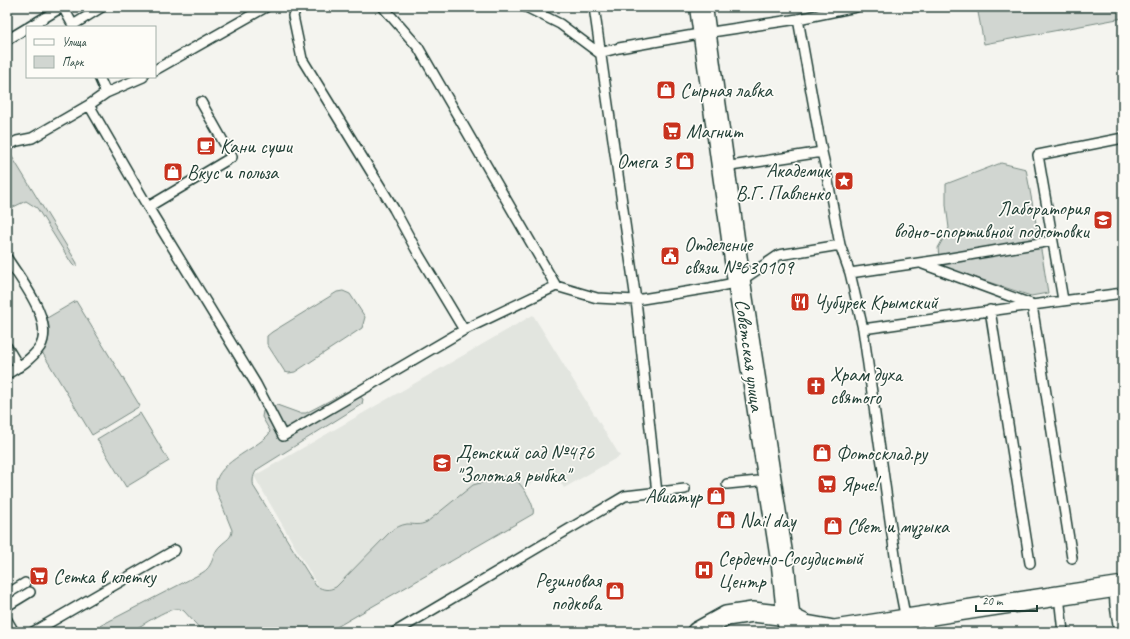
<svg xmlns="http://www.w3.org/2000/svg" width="1130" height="639" viewBox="0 0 1130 639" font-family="Caveat,sans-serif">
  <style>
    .built { fill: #e2e5df }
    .green { fill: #d1d6d1; stroke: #788a82 }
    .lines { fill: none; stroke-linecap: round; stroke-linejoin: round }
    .lane-casing { stroke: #1f3d34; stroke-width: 12 }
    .street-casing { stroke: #1f3d34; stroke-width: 22 }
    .secondary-casing { stroke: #1f3d34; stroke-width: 25 }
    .lane { stroke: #fdfcf7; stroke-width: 9 }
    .street { stroke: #fdfcf7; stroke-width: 19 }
    .secondary { stroke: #fdfcf7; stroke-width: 22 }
    .labels { text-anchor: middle; stroke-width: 3.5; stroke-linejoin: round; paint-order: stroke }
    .poi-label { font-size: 20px; fill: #1f3d34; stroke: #fdfcf7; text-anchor: start }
    .street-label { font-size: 20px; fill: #1f3d34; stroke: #fdfcf7 }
  </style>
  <rect width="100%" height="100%" fill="#f4f4ef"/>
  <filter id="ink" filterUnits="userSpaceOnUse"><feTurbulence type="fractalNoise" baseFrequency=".025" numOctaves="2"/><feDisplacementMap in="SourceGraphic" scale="8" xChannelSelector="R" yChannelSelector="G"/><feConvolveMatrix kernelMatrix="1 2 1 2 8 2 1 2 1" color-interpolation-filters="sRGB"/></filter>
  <g filter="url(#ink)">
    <path class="built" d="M 533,315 L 620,456 L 564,488 L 553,470 L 330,607 L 254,476 Z"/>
    <path class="green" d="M 977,7 L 1123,7 L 1123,18 L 984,44 Z
      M 7,154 L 11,155 L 14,160 L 77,263 L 77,265 L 74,266 L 72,264 L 37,208 L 26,201 L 7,210 Z
      M 1001,163 L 1026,169 L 1043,261 L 1048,293 L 1031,296 L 940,266 L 938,248 L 949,228 L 946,205 L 946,184 Z
      M 343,291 L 350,294 L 365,317 L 362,328 L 295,372 L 289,373 L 285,372 L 267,344 L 267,336 L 272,332 L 337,292 Z
      M 76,301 L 140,406 L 92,435 L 42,352 C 50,343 51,329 47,318 Z
      M 348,391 L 352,391 L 363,399 L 362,404 L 258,469 C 253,474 252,481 254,487 L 316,586 C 324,590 328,591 336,587 L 391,531 C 396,528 400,525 407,524 C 415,524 419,526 427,522 L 473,485 L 505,476 C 507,476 509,476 511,477 C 520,480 536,505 533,514 L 328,632 L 203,632 L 184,611 C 172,601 142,628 128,632 C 121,634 98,632 88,632 L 200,574 C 204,572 208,569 210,565 C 214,558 214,551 221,545 C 226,540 232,538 232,530 L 216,490 C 211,464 256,450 269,434 L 270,431 L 262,417 L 263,411 L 277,405 L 299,413 L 306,413 Z
      M 140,413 L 169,461 L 126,487 L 97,439 Z"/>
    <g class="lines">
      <defs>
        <path id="lane" d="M 63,7 L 74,27
          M 296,7 L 293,16 L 302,59 L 394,209 L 419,255 L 464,330
          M 383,7 L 418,47 L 556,286
          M 526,7 L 560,24 L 599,53 L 619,48 L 705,33 L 798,19 L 856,7
          M 594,7 L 636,300 L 657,493
          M 798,19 L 822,152 L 825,165 L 840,245 L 850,273 L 863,329 L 899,584 L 906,620
          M 73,25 L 102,7
          M 29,27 L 62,7
          M 7,40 L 27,28
          M 155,70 L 266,7
          M 99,77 L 106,93
          M 143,77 L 106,93 L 89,105 L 148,207 L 256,384 L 283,436 L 464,330 L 556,286 L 597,298 L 636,300 L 710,288 L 739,282 L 779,255 L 840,245
          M 7,146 L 17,141 L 32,138 L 89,105
          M 724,167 L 822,152
          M 148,207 L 232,157 L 201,102
          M 7,258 C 20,279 55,321 40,347 C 32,359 19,367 7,374
          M 923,264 L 1031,304
          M 850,273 L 939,260 L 1052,241
          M 1063,300 L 1038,155 L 1123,138
          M 990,310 L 1030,563
          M 863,329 L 1032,305
          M 7,347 L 19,367
          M 727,484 L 769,480
          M 1072,558 L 1032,305 L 1123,293
          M 1114,588 L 1115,605 L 1119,632
          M 7,594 L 25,583
          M 1059,596 L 1063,632
          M 7,606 L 30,592
          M 927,617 L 929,632
          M 7,620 L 14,632
          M 33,632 L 175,550
          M 395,632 L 625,496 L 685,489"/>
        <path id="street" d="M 697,632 L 726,616 L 753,612 L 788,616 L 806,625 L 834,630 L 1123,586"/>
        <path id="secondary" d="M 701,7 L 739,282 L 783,566 L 790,632"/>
      </defs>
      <use href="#lane" class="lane-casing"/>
      <use href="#street" class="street-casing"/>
      <use href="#secondary" class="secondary-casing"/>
      <use href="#lane" class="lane"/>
      <use href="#street" class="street"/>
      <use href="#secondary" class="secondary"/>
    </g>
  </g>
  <defs>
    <symbol id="shop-square" viewBox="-11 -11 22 22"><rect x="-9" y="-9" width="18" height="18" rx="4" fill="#c8321e" stroke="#fdfcf7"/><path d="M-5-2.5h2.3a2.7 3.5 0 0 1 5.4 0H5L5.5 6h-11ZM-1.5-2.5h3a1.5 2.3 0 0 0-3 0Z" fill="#fff"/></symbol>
    <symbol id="supermarket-square" viewBox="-11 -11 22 22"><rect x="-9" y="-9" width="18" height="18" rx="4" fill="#c8321e" stroke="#fdfcf7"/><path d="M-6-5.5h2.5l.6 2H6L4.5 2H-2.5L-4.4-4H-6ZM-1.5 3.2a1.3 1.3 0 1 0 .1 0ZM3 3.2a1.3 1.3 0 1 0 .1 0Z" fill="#fff"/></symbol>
    <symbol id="cafe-square" viewBox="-11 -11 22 22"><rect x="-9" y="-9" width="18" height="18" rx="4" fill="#c8321e" stroke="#fdfcf7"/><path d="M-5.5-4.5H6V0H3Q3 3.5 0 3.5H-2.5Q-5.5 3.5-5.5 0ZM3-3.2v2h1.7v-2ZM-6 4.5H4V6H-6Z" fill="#fff"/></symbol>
    <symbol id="sight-square" viewBox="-11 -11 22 22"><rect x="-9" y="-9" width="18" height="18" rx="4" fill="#c8321e" stroke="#fdfcf7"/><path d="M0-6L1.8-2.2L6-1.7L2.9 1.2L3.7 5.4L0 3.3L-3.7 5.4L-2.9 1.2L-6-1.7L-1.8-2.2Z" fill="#fff"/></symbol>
    <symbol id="university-square" viewBox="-11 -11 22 22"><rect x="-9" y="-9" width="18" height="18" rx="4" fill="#c8321e" stroke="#fdfcf7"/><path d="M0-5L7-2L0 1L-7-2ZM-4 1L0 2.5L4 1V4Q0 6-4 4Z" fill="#fff"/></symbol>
    <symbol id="civic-square" viewBox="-11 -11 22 22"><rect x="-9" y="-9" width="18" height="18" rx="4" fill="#c8321e" stroke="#fdfcf7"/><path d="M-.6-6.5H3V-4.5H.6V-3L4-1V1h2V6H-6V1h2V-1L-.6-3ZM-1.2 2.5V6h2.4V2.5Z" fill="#fff"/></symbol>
    <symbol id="restaurant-square" viewBox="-11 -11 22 22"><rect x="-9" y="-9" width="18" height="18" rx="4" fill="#c8321e" stroke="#fdfcf7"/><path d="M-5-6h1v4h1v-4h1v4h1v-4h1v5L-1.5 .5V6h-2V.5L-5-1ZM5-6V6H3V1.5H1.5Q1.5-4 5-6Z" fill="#fff"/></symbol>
    <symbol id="church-square" viewBox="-11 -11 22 22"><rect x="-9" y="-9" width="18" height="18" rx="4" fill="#c8321e" stroke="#fdfcf7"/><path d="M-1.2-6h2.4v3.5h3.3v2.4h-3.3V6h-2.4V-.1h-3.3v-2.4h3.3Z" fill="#fff"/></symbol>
    <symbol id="school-square" viewBox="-11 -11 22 22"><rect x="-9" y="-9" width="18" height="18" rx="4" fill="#c8321e" stroke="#fdfcf7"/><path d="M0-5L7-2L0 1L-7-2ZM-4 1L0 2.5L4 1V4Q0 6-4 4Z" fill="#fff"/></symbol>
    <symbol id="hospital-square" viewBox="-11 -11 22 22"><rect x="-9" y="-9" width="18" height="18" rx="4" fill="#c8321e" stroke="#fdfcf7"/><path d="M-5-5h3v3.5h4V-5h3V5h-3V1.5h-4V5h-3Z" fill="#fff"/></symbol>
  </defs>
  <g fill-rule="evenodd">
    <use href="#shop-square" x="655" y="79" width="22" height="22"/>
    <use href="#supermarket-square" x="661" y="120" width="22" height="22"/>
    <use href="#cafe-square" x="195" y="135" width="22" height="22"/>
    <use href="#shop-square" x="674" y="150" width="22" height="22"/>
    <use href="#shop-square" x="162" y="161" width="22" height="22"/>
    <use href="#sight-square" x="833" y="170" width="22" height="22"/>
    <use href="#university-square" x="1092" y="209" width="22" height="22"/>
    <use href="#civic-square" x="659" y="245" width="22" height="22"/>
    <use href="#restaurant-square" x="789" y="291" width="22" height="22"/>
    <use href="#church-square" x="805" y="375" width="22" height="22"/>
    <use href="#shop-square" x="811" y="442" width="22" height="22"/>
    <use href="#school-square" x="431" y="452" width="22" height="22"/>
    <use href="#supermarket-square" x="816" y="473" width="22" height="22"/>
    <use href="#shop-square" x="705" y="485" width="22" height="22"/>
    <use href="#shop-square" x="715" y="509" width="22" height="22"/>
    <use href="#shop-square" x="822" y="515" width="22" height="22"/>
    <use href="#hospital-square" x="693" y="559" width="22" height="22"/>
    <use href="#supermarket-square" x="28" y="565" width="22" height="22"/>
    <use href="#shop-square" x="604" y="580" width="22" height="22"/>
  </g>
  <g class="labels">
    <g class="poi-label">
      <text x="680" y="97">Сырная лавка</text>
      <text x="686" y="138">Магнит</text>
      <text x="220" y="153">Кани суши</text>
      <text x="671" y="168" text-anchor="end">Омега 3</text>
      <text x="830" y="177" text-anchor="end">Академик<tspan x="830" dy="23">В.Г. Павленко</tspan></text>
      <text x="187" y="179">Вкус и польза</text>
      <text x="1089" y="215" text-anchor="end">Лаборатория<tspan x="1089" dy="23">водно-спортивной подготовки</tspan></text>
      <text x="684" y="251">Отделение<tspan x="684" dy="23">связи №630109</tspan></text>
      <text x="814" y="309">Чубурек Крымский</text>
      <text x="830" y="381">Храм духа<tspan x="830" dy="23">святого</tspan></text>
      <text x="456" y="459">Детский сад №476<tspan x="456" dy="23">"Золотая рыбка"</tspan></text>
      <text x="836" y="460">Фотосклад.ру</text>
      <text x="841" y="491">Ярче!</text>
      <text x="702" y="503" text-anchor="end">Авиатур</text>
      <text x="740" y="527">Nail day</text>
      <text x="847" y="533">Свет и музыка</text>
      <text x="718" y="565">Сердечно-Сосудистый<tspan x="718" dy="23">Центр</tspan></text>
      <text x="53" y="583">Сетка в клетку</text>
      <text x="601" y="587" text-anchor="end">Резиновая<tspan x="601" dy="23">подкова</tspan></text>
    </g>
    <g class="street-label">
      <text transform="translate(750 355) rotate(82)" y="7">Советская улица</text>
    </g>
  </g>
  <rect width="1130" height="639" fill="none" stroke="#fdfcf7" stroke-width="24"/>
  <rect x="12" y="12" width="1106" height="615" fill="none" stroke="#1f3d34" stroke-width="1.5" filter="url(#ink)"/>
  <rect x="26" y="26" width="130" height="52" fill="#fdfcf7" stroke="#a4b0a9"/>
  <rect x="34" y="39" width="20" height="6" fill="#fdfcf7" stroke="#a4b0a9"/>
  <text x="62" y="46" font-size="12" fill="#1f3d34">Улица</text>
  <rect x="34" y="56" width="20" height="12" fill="#d1d6d1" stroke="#a4b0a9"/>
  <text x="62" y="66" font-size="12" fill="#1f3d34">Парк</text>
  <path d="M976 605v6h61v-6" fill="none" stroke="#1f3d34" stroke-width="2"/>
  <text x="982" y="605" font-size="12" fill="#1f3d34" stroke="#fdfcf7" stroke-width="3" paint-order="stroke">20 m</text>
</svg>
